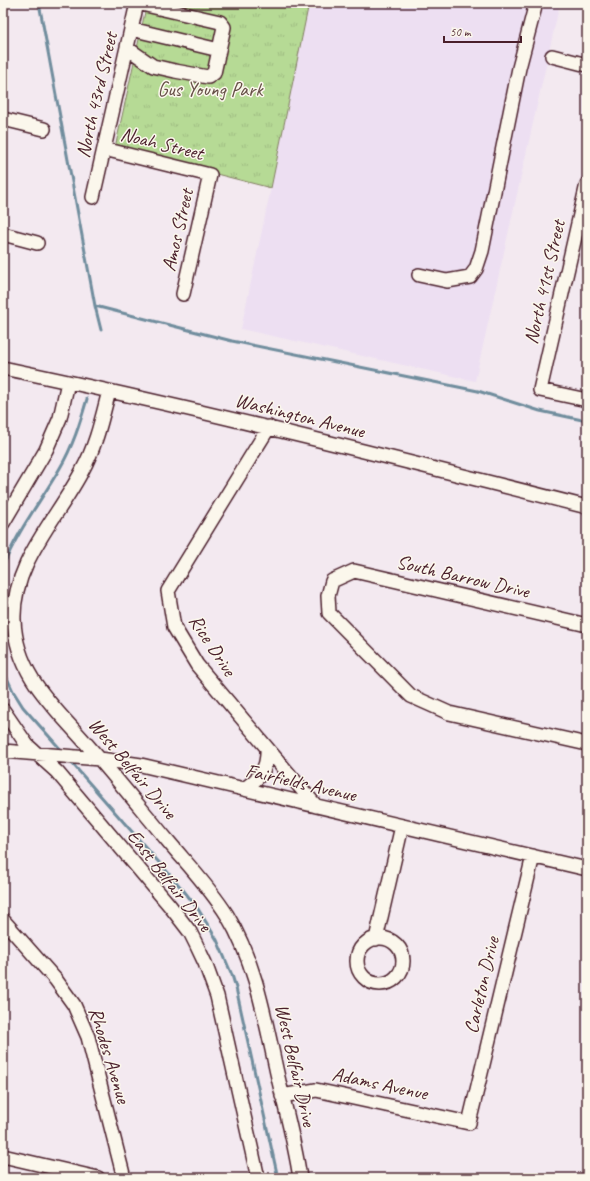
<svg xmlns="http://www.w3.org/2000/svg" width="590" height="1181" viewBox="0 0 590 1181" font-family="Caveat,sans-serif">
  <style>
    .built { fill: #eddff2 }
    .park { fill: url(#park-tufts); stroke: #807c60 }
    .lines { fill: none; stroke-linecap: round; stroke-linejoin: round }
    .stream { stroke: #708d9d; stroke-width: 3 }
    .minor-casing { stroke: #4a1f2b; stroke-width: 16 }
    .minor { stroke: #fbf7ec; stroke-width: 13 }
    .labels { text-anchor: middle; stroke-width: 3; stroke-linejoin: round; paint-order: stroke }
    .park-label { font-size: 20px; fill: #654e46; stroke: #fbf7ec }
    .street-label { font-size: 20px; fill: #4a1f2b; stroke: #fbf7ec }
  </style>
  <defs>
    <pattern id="park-tufts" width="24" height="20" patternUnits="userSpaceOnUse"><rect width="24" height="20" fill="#b6da95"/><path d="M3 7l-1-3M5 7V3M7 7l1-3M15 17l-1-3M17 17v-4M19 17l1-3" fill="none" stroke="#9ebb81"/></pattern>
  </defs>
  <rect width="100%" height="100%" fill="#f3e9f0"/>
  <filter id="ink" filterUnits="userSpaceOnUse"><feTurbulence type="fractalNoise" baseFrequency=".025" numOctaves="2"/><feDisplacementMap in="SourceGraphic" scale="8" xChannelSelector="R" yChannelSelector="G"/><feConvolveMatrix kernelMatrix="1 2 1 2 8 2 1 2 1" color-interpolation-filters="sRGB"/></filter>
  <g filter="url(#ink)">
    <path class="built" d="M 309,3 L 560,3 L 475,381 L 241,329 L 271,188 Z"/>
    <path class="park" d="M 147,3 L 309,3 L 271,188 L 115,148 Z"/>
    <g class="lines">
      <path class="stream" d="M 39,3 L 95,306 L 101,330
        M 95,306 L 232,341 L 478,391 L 540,411 L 587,421
        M 3,567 C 17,531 41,501 60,468 C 73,446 80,423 87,399
        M 3,669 L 13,691 L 23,707 L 63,752
        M 70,761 L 184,891 L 198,909 L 217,940 L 232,975 L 236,988 L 278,1178"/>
      <defs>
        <path id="minor" d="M 131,29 L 219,50
          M 127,48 L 153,66 L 175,71 L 208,77 L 214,73 L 224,27 L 220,22 L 137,3
          M 552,56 L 587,65
          M 3,119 L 44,129
          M 104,149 L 210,175 L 183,294
          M 587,184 L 540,390 L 587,400
          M 93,197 L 137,3
          M 3,234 L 37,243
          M 419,275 L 447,281 L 470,277 L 476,269 L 482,251 L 519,68 L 536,3
          M 3,368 C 199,409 393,458 587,507
          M 109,391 C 102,418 96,446 82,471 C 57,519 12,563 14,620 C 16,677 57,709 90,748 C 117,779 142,810 168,841 C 188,865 210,888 227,915 C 256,963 265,1019 277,1073 C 285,1108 295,1143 300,1178
          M 269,427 L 168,591 L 174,627 L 197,665 L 316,806
          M 3,523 L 46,450 L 60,418 L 68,382
          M 587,625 L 354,571 L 332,581 L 328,596 L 329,613 L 411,696 L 449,713 L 587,744
          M 3,710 L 27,745 L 57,772 L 170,906 L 190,932 L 196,944 L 205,963 L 217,996 L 258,1178
          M 3,751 L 100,759 L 141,765 L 587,869
          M 244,789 C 260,778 268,769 267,748
          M 3,920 L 56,980 L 74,1005 L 88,1037 L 124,1178
          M357 961a23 23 0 1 1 46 0a23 23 0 1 1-46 0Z
          M 376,939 L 402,826
          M 282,1096 L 316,1090 L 469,1123 L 533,856
          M 3,1156 L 98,1178"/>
      </defs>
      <use href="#minor" class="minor-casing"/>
      <use href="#minor" class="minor"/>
    </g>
  </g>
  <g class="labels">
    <g class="park-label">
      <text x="210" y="96">Gus Young Park</text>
    </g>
    <g class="street-label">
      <text transform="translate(96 95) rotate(-77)" y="7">North 43rd Street</text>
      <text transform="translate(162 143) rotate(14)" y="7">Noah Street</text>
      <text transform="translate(177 230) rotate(-77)" y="7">Amos Street</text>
      <text transform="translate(544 282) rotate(-77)" y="7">North 41st Street</text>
      <text transform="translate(300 415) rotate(14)" y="7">Washington Avenue</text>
      <text transform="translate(463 576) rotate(13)" y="7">South Barrow Drive</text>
      <text transform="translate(213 645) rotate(57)" y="7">Rice Drive</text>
      <text transform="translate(133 768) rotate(50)" y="7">West Belfair Drive</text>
      <text transform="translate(301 782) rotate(13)" y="7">Fairfields Avenue</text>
      <text transform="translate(170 880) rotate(52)" y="7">East Belfair Drive</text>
      <text transform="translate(481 985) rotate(-77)" y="7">Carleton Drive</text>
      <text transform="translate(110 1055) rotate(73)" y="7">Rhodes Avenue</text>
      <text transform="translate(296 1065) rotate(77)" y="7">West Belfair Drive</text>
      <text transform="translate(380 1083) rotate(12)" y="7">Adams Avenue</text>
    </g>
  </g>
  <rect width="590" height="1181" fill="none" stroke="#fbf7ec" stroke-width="16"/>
  <rect x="8" y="8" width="574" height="1165" fill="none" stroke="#4a1f2b" stroke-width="1.5" filter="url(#ink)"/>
  <path d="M444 36v6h77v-6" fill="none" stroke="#4a1f2b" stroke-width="2"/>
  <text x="450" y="36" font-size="12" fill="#4a1f2b" stroke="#fbf7ec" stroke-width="3" paint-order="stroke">50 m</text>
</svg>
